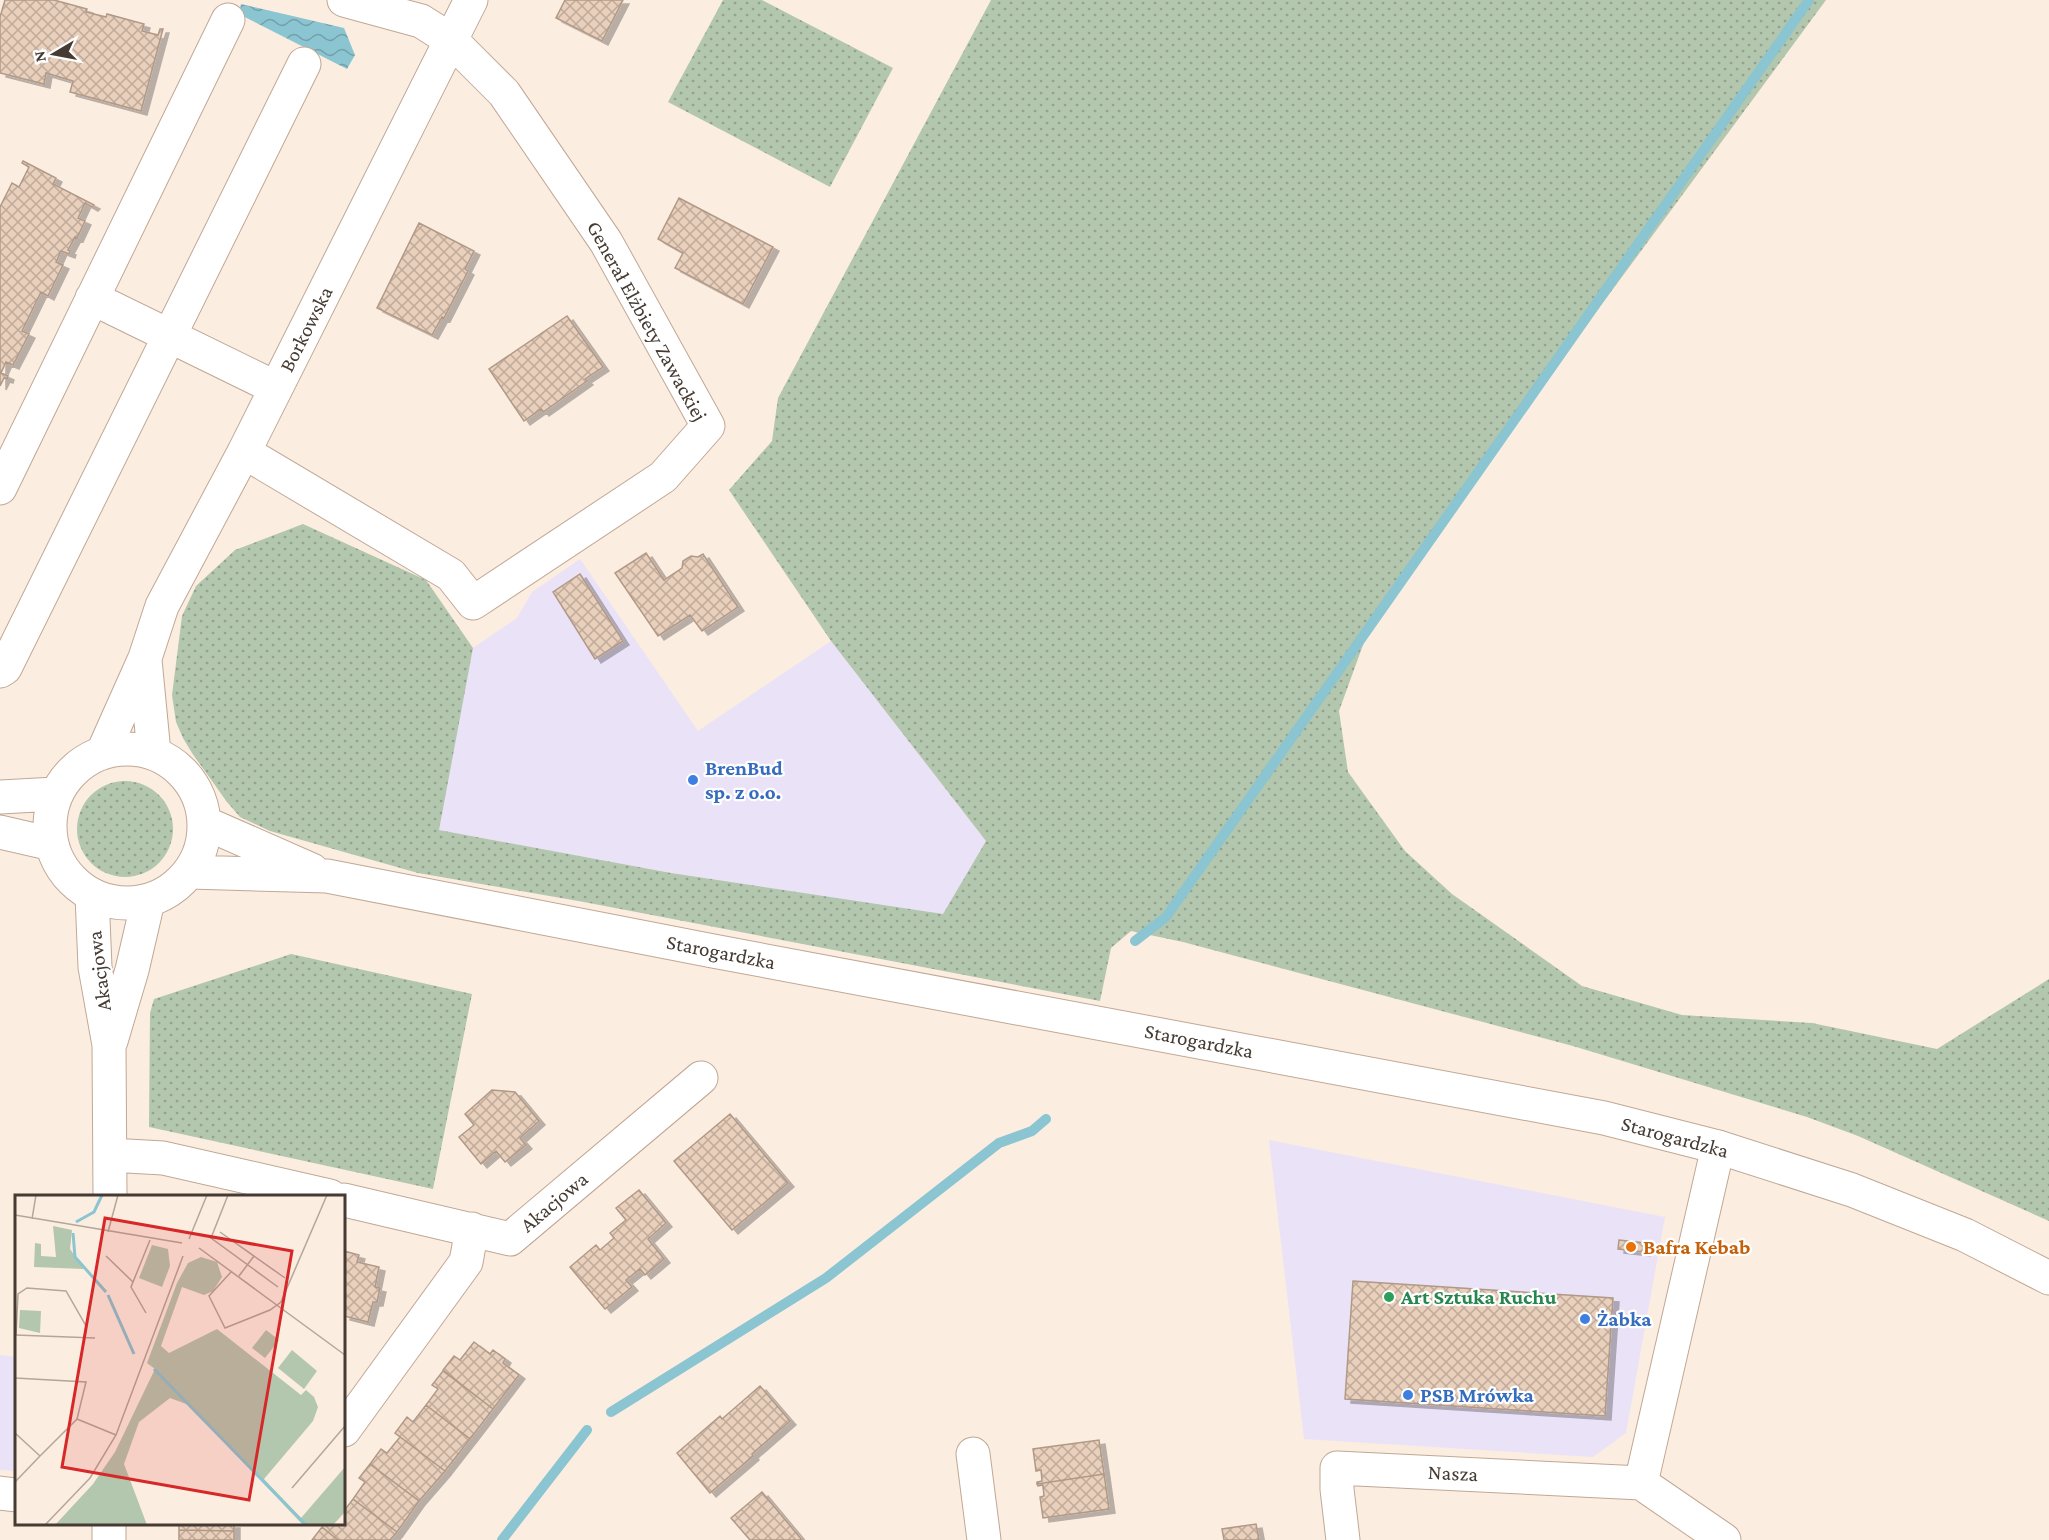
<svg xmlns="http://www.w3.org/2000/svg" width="2049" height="1540" viewBox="0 0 2049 1540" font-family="'Crimson Pro',serif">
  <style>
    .commercial { fill: #eae2f7 }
    .green { fill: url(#green-dots) }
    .water { fill: url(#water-waves) }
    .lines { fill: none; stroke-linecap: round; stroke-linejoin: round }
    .stream { stroke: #8ac5d1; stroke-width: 10 }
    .building { fill: url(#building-cross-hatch); stroke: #b19987; stroke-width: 1.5; filter: url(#shadow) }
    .minor-casing { stroke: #c0a895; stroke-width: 35 }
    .major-casing { stroke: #c0a895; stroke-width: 35 }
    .minor { stroke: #fff; stroke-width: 33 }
    .major { stroke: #fff; stroke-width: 33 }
    .shop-dot { fill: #3f7fe0; stroke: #fff; stroke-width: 2 }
    .food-dot { fill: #e8710a; stroke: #fff; stroke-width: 2 }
    .leisure-dot { fill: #2e9e5b; stroke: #fff; stroke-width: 2 }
    .labels { text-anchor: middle; stroke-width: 4.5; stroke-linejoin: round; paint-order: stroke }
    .street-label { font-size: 21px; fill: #453b33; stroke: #fff }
    .shop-label { font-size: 21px; font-weight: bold; fill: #366cbe; stroke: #fff; text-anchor: start }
    .food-label { font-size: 21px; font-weight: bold; fill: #c56008; stroke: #fff; text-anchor: start }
    .leisure-label { font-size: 21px; font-weight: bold; fill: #27864d; stroke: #fff; text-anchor: start }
    .inset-river { fill: none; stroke: #8ac5d1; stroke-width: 3 }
    .inset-road { fill: none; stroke: #b3a69b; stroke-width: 1.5 }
    .view { fill: #d62828; fill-opacity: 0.15; stroke: #d62828; stroke-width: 3 }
    .inset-edge { fill: none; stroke: #453b33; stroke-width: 3 }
  </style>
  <defs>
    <pattern id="green-dots" width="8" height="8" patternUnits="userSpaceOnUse" patternTransform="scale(1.5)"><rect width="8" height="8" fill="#b3c6ae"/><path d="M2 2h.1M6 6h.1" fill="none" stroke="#93a28e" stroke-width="1.8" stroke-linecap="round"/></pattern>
    <pattern id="water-waves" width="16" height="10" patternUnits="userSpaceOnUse" patternTransform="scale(1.5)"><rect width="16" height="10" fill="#8ac5d1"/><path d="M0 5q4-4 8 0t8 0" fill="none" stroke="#73a1aa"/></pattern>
    <pattern id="building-cross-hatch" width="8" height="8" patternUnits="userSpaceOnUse" patternTransform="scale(1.5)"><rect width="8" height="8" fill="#e9d0bc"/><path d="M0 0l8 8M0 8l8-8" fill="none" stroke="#bfaa99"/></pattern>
    <filter id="shadow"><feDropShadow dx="6" dy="4" stdDeviation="0" flood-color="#0004"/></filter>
  </defs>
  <rect width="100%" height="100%" fill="#fcede1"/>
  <path class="commercial" d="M 580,559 L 698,731 L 831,641 L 986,841 L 943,915 L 671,873 L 438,830 L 473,648 L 517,618 L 532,592 Z
    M 1269,1140 L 1665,1217 L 1626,1433 L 1593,1457 L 1304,1439 Z
    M 0,1355 L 16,1357 L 16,1471 L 0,1470 Z"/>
  <path class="green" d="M 723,0 L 762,0 L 893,68 L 830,187 L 668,102 Z
    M 991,0 L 1826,0 L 1375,612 L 1339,711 L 1348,772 L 1405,851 L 1452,894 L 1582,986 L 1682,1015 L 1812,1023 L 1937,1049 L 2049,979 L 2049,1221 L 1858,1136 L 1807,1117 L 1573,1046 L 1183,942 L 1131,931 L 1111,948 L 1100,1001 L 584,902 L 418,873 L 270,831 L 240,817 L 227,802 L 192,753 L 183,738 L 176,722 L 172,695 L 182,616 L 196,586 L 235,550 L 303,524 L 426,580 L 473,648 L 439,830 L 671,873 L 943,914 L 986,841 L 831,641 L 729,490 L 772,441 L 778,398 Z
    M77 829a48 48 0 1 1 96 0a48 48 0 1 1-96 0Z
    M 291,954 L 472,994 L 433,1189 L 149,1127 L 150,1013 L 154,999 Z"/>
  <path class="water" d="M 241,4 L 344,28 L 355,55 L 347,69 L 239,14 Z"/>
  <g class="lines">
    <path class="stream" d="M 1135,941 L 1166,917 L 1809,0
      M 611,1412 L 826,1278 L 999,1143 L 1032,1131 L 1046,1119
      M 502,1540 L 587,1430"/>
  </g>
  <path class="building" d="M 5,0 L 54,0 L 87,9 L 86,12 L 106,17 L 107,14 L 144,24 L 142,31 L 158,35 L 160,29 L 163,29 L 141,111 L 70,92 L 73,81 L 46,73 L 44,84 L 0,73 L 0,17 Z
    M 565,0 L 623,0 L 602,41 L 556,18 Z
    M 23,161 L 56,178 L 53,184 L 94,205 L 92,207 L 85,203 L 78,218 L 85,221 L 77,238 L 75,237 L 68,250 L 70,251 L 69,254 L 61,251 L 56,262 L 63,265 L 48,296 L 41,292 L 22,331 L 29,334 L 13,365 L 6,362 L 1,373 L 8,376 L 7,379 L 4,378 L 0,386 L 0,207 L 12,183 L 19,187 L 29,167 L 22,163 Z
    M 679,198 L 773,247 L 743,304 L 675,268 L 683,253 L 658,239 Z
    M 419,223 L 474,251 L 465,269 L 468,271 L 444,318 L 442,317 L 432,335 L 377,308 Z
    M 567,316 L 603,367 L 585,379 L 587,381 L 543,412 L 541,409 L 524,421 L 489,369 Z
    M 646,553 L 664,580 L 682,568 L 683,561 L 691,556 L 698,557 L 703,554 L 738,607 L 702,631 L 690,615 L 658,636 L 615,573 Z
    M 580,574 L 623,641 L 595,659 L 553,592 Z
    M 492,1090 L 515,1092 L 539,1121 L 520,1138 L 526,1145 L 505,1162 L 496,1151 L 481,1164 L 459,1137 L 474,1125 L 465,1114 Z
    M 730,1114 L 788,1183 L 732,1230 L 674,1161 Z
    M 639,1190 L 666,1223 L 648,1239 L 664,1259 L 645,1275 L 640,1269 L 626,1280 L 632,1287 L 605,1309 L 570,1267 L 596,1245 L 600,1250 L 614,1238 L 610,1233 L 626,1220 L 616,1208 Z
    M 1619,1240 L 1645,1243 L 1644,1252 L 1618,1249 Z
    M 344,1251 L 359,1255 L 357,1262 L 379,1267 L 375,1287 L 380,1288 L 377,1302 L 373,1302 L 368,1322 L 344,1316 Z
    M 1353,1281 L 1613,1298 L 1605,1416 L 1345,1399 Z
    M 474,1342 L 490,1354 L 493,1350 L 505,1359 L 503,1363 L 519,1375 L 493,1409 L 443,1370 L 454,1356 L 460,1360 Z
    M 443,1371 L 493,1409 L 470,1439 L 426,1405 L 438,1389 L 432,1385 Z
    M 760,1386 L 790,1421 L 752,1454 L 753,1456 L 710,1493 L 677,1453 L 720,1416 L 722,1419 Z
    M 426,1405 L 470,1439 L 445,1471 L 395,1433 L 407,1417 L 413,1422 Z
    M 400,1437 L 445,1471 L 419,1501 L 370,1464 L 381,1449 L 387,1453 Z
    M 1099,1440 L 1104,1474 L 1037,1484 L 1037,1482 L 1042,1481 L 1041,1470 L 1036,1471 L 1033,1449 Z
    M 370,1464 L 419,1501 L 397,1532 L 353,1499 L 365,1482 L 359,1478 Z
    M 1104,1474 L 1109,1509 L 1043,1518 L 1040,1497 L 1044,1496 L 1043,1485 L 1038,1486 L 1037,1484 Z
    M 762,1492 L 802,1540 L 750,1540 L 731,1518 Z
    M 353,1499 L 397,1532 L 390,1540 L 338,1540 L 322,1527 L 324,1524 L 344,1524 L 344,1511 Z
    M 179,1524 L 234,1524 L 234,1531 L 179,1530 Z
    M 1256,1524 L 1259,1540 L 1224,1540 L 1222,1529 Z
    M 322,1527 L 338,1540 L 312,1540 Z
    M 179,1530 L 234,1531 L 234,1540 L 179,1540 Z"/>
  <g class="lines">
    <defs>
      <path id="minor" d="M 92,298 L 276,388
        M 244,452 L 451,575 L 473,603 L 663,477 L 708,426 L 606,242 L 504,93 L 451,40 L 421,21 L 344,0
        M 0,488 L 228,20
        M 145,660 L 154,753
        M 0,671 L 5,668 L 304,64
        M 103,752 L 145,658 L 162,606 L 244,452 L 471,0
        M 92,895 L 95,967 L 109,1045 L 110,1196
        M 111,1041 L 132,970 L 148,901
        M 110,1155 L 163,1158 L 330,1196
        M 344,1200 L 510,1239 L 701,1078
        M 344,1430 L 466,1262 L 472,1229
        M 973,1454 L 984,1540
        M 1641,1483 L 1718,1147
        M 0,1493 L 16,1495
        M 109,1540 L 109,1524
        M 1343,1540 L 1337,1489 L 1337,1468 L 1641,1483 L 1724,1540"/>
      <path id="major" d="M50 826a77 77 0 1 1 154 0a77 77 0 1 1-154 0Z
        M 0,797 L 56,794
        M 205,823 L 312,870
        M 0,832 L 52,844
        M 190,872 L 327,876 L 713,951 L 1604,1118 L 1718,1147 L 1852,1190 L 1965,1235 L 2049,1278"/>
    </defs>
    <use href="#minor" class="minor-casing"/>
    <use href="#major" class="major-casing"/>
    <use href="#minor" class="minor"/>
    <use href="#major" class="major"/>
  </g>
  <g class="shop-dot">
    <circle cx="693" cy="780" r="6"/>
    <circle cx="1585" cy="1319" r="6"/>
    <circle cx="1408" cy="1395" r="6"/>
  </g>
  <circle class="food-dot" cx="1631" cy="1247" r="6"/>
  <circle class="leisure-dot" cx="1389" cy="1297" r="6"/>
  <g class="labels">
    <g class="street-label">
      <text transform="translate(647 321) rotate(61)" y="7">Generał Elżbiety Zawackiej</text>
      <text transform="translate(306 329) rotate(-63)" y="7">Borkowska</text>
      <text transform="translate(721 952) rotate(11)" y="7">Starogardzka</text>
      <text transform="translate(99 971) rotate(-97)" y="7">Akacjowa</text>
      <text transform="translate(1199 1041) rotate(11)" y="7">Starogardzka</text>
      <text transform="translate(1675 1137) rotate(15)" y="7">Starogardzka</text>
      <text transform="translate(554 1202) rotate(-40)" y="7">Akacjowa</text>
      <text transform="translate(1453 1473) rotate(3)" y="7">Nasza</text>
    </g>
    <g class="shop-label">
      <text x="705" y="775">BrenBud<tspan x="705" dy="24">sp. z o.o.</tspan></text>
      <text x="1597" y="1326">Żabka</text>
      <text x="1420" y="1402">PSB Mrówka</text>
    </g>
    <g class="food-label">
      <text x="1643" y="1254">Bafra Kebab</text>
    </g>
    <g class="leisure-label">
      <text x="1401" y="1304">Art Sztuka Ruchu</text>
    </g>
  </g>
  <g transform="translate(15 1195)">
    <rect width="330" height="330" fill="#fcede1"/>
    <path d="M 38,31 L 57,35 L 55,54 L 69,74 L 19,72 L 20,48 L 26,49 L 26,61 L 41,62 ZM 137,50 L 153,54 L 155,71 L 147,92 L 124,83 ZM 186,62 L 202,67 L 207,82 L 198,96 L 189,100 L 167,92 L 146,151 L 154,158 L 202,134 L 286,200 L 291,195 L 299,202 L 303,212 L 298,226 L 249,284 L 286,323 L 330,272 L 330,317 L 318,330 L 288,330 L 174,210 L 155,203 L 124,227 L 109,269 L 132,330 L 40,330 L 78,289 L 100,257 L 140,174 L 132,168 L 162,88 L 173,68 ZM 5,115 L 26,116 L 25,138 L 4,133 ZM 251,135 L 264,145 L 250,163 L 237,153 ZM 277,155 L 302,176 L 289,194 L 263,173 Z" fill="#b3c6ae"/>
    <path class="inset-river" d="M 61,27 L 79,17 L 87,0M 58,38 L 60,62 L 91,97M 93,100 L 119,159M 139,174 L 291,330"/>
    <path class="inset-road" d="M 213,0 L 196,43 L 263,92M 0,20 L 167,48M 17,24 L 21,0M 93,37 L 103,0M 205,37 L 270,83M 174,44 L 192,0M 184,53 L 330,160M 91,61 L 118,87M 217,76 L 194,101 L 210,133 L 255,115 L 266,107 L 312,0M 224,81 L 239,61M 131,118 L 116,92 L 135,45M 0,140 L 80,143M 1,140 L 3,99 L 12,93 L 51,96 L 71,131 L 69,143M 0,183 L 71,187 L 62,224 L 25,261 L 0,238M 62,224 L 101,240M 0,287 L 25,261M 277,293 L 330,231M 30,330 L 75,283 L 101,240 L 168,61"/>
    <path class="view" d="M 90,23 L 277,56 L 234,305 L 47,272 Z"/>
    <rect width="330" height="330" class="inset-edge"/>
  </g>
  <g transform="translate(54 54) rotate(260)" stroke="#ffffff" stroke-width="4.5" paint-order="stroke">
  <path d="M0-4.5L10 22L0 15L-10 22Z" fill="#453b33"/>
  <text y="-9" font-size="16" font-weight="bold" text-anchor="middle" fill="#453b33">N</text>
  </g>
</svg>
